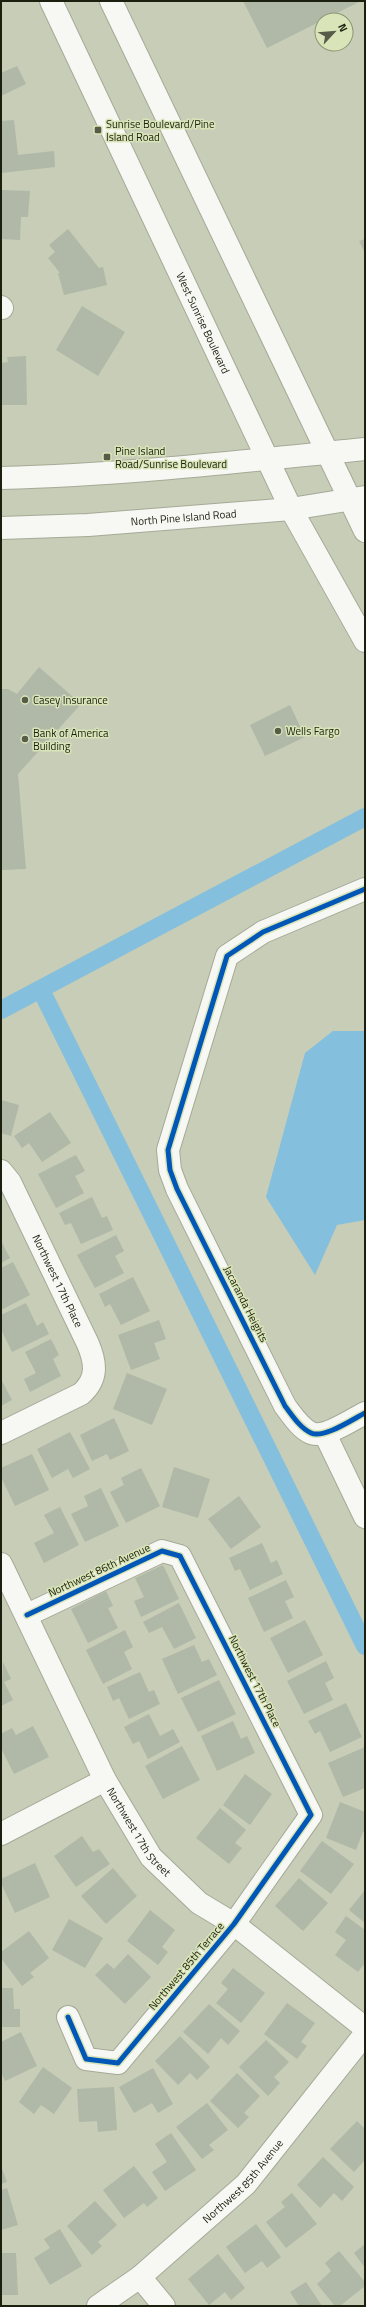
<svg xmlns="http://www.w3.org/2000/svg" width="366" height="2307" viewBox="0 0 366 2307" font-family="'Titillium Web',sans-serif">
  <style>
    .water { fill: #84bfde }
    .lines { fill: none; stroke-linecap: round; stroke-linejoin: round }
    .canal { stroke: #84bfde; stroke-width: 18 }
    .building { fill: #b0b8a7 }
    .minor-casing { stroke: #a5aa97; stroke-width: 24 }
    .major-casing { stroke: #a5aa97; stroke-width: 24 }
    .highway-casing { stroke: #a5aa97; stroke-width: 24 }
    .minor { stroke: #f7f8f4; stroke-width: 22 }
    .major { stroke: #f7f8f4; stroke-width: 22 }
    .highway { stroke: #f7f8f4; stroke-width: 22 }
    .cycleway-casing { stroke: #d9e5b8; stroke-width: 8 }
    .cycleway { stroke: #0057b8; stroke-width: 5 }
    .poi-dot { fill: #575c49; stroke: #d9e5b8; stroke-width: 1.5 }
    .labels { text-anchor: middle; stroke-width: 3; stroke-linejoin: round; paint-order: stroke }
    .poi-label { font-size: 11px; fill: #1b1f0e; stroke: #d9e5b8; text-anchor: start }
    .street-label { font-size: 11px; fill: #1b1f0e; stroke: #d9e5b8 }
  </style>
  <rect width="100%" height="100%" fill="#c7cdb6"/>
  <path class="water" d="M 333,1031 L 365,1031 L 365,1220 L 337,1225 L 315,1275 L 266,1197 L 305,1053 Z"/>
  <g class="lines">
    <path class="canal" d="M 41,990 L 365,1646
      M 1,1010 L 365,817"/>
  </g>
  <path class="building" d="M 243,1 L 361,1 L 267,48 Z
    M 17,66 L 26,84 L 1,96 L 1,73 Z
    M 14,120 L 18,155 L 54,151 L 55,167 L 1,173 L 1,121 Z
    M 1,190 L 30,191 L 28,217 L 21,217 L 20,240 L 1,239 Z
    M 68,229 L 99,268 L 103,267 L 107,285 L 64,295 L 58,273 L 60,273 L 48,258 L 55,252 L 49,245 Z
    M 365,239 L 365,253 L 359,241 Z
    M 82,306 L 125,332 L 98,376 L 56,350 Z
    M 26,356 L 27,405 L 1,405 L 1,363 L 8,362 L 7,357 Z
    M 39,667 L 81,704 L 18,774 L 26,869 L 1,870 L 1,689 L 8,689 L 17,694 Z
    M 290,705 L 305,737 L 265,756 L 250,725 Z
    M 1,1100 L 19,1105 L 11,1136 L 1,1133 Z
    M 50,1112 L 71,1143 L 42,1162 L 29,1143 L 22,1148 L 14,1136 Z
    M 76,1155 L 85,1171 L 75,1176 L 84,1193 L 56,1208 L 38,1174 Z
    M 92,1197 L 102,1218 L 107,1216 L 113,1230 L 81,1244 L 71,1223 L 65,1225 L 59,1213 Z
    M 116,1235 L 124,1251 L 115,1256 L 124,1273 L 95,1288 L 77,1255 Z
    M 1,1241 L 10,1258 L 1,1263 Z
    M 13,1262 L 30,1295 L 1,1310 L 1,1268 Z
    M 133,1277 L 150,1311 L 121,1325 L 110,1304 L 105,1307 L 99,1294 Z
    M 26,1303 L 37,1326 L 43,1322 L 49,1334 L 12,1352 L 1,1329 L 1,1315 Z
    M 159,1320 L 166,1339 L 154,1343 L 160,1359 L 131,1370 L 118,1335 Z
    M 51,1339 L 59,1355 L 53,1359 L 61,1376 L 30,1392 L 24,1379 L 36,1373 L 25,1352 Z
    M 127,1373 L 167,1389 L 152,1425 L 113,1409 Z
    M 1,1379 L 12,1400 L 1,1406 Z
    M 114,1418 L 129,1451 L 110,1460 L 107,1454 L 92,1461 L 80,1435 Z
    M 70,1432 L 90,1469 L 73,1478 L 68,1469 L 52,1478 L 37,1449 Z
    M 32,1454 L 49,1490 L 15,1506 L 1,1477 L 1,1468 Z
    M 174,1467 L 210,1479 L 198,1518 L 162,1507 Z
    M 141,1468 L 160,1506 L 126,1523 L 110,1492 L 124,1485 L 121,1478 Z
    M 101,1488 L 119,1526 L 85,1542 L 71,1514 L 88,1506 L 84,1496 Z
    M 239,1496 L 261,1527 L 231,1549 L 208,1519 Z
    M 60,1507 L 79,1545 L 44,1563 L 34,1543 L 54,1533 L 44,1515 Z
    M 262,1543 L 271,1563 L 277,1560 L 283,1574 L 250,1590 L 240,1569 L 235,1571 L 229,1558 Z
    M 163,1565 L 179,1599 L 141,1617 L 134,1601 L 144,1597 L 135,1578 Z
    M 286,1580 L 294,1597 L 285,1601 L 293,1618 L 264,1632 L 248,1598 Z
    M 106,1591 L 113,1606 L 108,1608 L 118,1628 L 88,1643 L 71,1609 Z
    M 179,1603 L 196,1638 L 174,1649 L 162,1627 L 149,1633 L 143,1622 Z
    M 305,1620 L 323,1655 L 288,1673 L 270,1638 Z
    M 125,1630 L 133,1647 L 124,1652 L 132,1669 L 103,1684 L 86,1650 Z
    M 194,1645 L 202,1662 L 209,1659 L 217,1675 L 178,1694 L 162,1659 Z
    M 326,1661 L 334,1678 L 325,1683 L 333,1700 L 304,1714 L 287,1681 Z
    M 3,1662 L 11,1679 L 4,1682 L 13,1700 L 1,1706 Z
    M 140,1672 L 149,1692 L 154,1690 L 160,1704 L 129,1719 L 119,1698 L 113,1701 L 107,1687 Z
    M 219,1680 L 236,1714 L 198,1732 L 181,1698 Z
    M 346,1703 L 362,1737 L 330,1752 L 320,1731 L 315,1734 L 308,1721 Z
    M 149,1714 L 160,1736 L 173,1729 L 180,1742 L 148,1759 L 139,1741 L 133,1744 L 124,1727 Z
    M 233,1721 L 241,1739 L 247,1736 L 255,1753 L 217,1771 L 201,1736 Z
    M 33,1726 L 49,1757 L 14,1774 L 1,1748 L 1,1734 L 12,1728 L 16,1735 Z
    M 182,1746 L 200,1780 L 163,1799 L 145,1766 Z
    M 365,1747 L 365,1788 L 343,1797 L 328,1763 Z
    M 245,1774 L 272,1794 L 250,1825 L 223,1805 Z
    M 340,1802 L 365,1812 L 365,1832 L 363,1832 L 356,1850 L 326,1838 Z
    M 220,1808 L 246,1830 L 235,1843 L 242,1848 L 229,1864 L 196,1838 Z
    M 82,1836 L 93,1852 L 99,1849 L 110,1864 L 76,1887 L 54,1856 Z
    M 322,1841 L 354,1864 L 331,1894 L 300,1871 Z
    M 35,1863 L 50,1897 L 15,1913 L 1,1883 L 1,1879 Z
    M 113,1868 L 137,1896 L 106,1924 L 81,1896 Z
    M 299,1878 L 328,1903 L 303,1931 L 275,1906 Z
    M 365,1890 L 365,1923 L 349,1910 Z
    M 150,1910 L 175,1930 L 162,1947 L 168,1952 L 158,1965 L 127,1941 Z
    M 346,1916 L 365,1930 L 365,1963 L 358,1972 L 335,1955 L 346,1940 L 335,1932 Z
    M 69,1919 L 103,1938 L 85,1968 L 52,1950 Z
    M 29,1931 L 49,1958 L 30,1973 L 34,1977 L 22,1986 L 1,1958 L 1,1952 Z
    M 128,1954 L 151,1977 L 125,2004 L 95,1975 L 107,1963 L 114,1969 Z
    M 233,1968 L 265,1993 L 241,2023 L 216,2003 L 228,1989 L 221,1983 Z
    M 1,1988 L 13,1988 L 14,2009 L 20,2009 L 20,2027 L 1,2027 Z
    M 287,2003 L 315,2023 L 301,2042 L 307,2046 L 297,2059 L 264,2034 Z
    M 209,2004 L 240,2031 L 228,2045 L 221,2038 L 208,2054 L 183,2032 Z
    M 21,2032 L 37,2066 L 5,2081 L 1,2072 L 1,2042 Z
    M 180,2036 L 210,2067 L 197,2080 L 190,2073 L 178,2085 L 155,2061 Z
    M 266,2040 L 289,2062 L 274,2077 L 280,2083 L 268,2096 L 239,2067 Z
    M 43,2067 L 72,2088 L 54,2114 L 41,2105 L 34,2114 L 19,2102 Z
    M 153,2068 L 173,2104 L 158,2113 L 152,2103 L 134,2113 L 119,2087 Z
    M 237,2073 L 260,2096 L 244,2113 L 249,2117 L 238,2128 L 210,2101 Z
    M 114,2087 L 117,2130 L 98,2132 L 97,2121 L 79,2122 L 77,2089 Z
    M 207,2103 L 228,2130 L 209,2145 L 214,2150 L 202,2159 L 176,2127 Z
    M 357,2121 L 365,2129 L 365,2160 L 354,2172 L 330,2149 Z
    M 171,2133 L 196,2170 L 165,2191 L 152,2172 L 167,2162 L 155,2144 Z
    M 323,2157 L 354,2187 L 342,2201 L 334,2193 L 320,2208 L 297,2185 Z
    M 1,2166 L 7,2182 L 1,2184 Z
    M 134,2166 L 158,2198 L 147,2207 L 144,2203 L 124,2218 L 103,2190 Z
    M 7,2188 L 18,2225 L 1,2230 L 1,2190 Z
    M 292,2193 L 317,2224 L 286,2248 L 266,2222 L 285,2207 L 281,2202 Z
    M 95,2201 L 117,2225 L 98,2242 L 102,2246 L 92,2255 L 67,2226 Z
    M 256,2224 L 281,2257 L 267,2268 L 262,2261 L 245,2273 L 226,2247 Z
    M 60,2229 L 82,2266 L 50,2285 L 34,2258 L 50,2248 L 44,2239 Z
    M 365,2244 L 365,2268 L 354,2253 Z
    M 339,2251 L 365,2282 L 365,2286 L 340,2306 L 335,2306 L 317,2284 L 331,2271 L 325,2263 Z
    M 1,2253 L 16,2253 L 18,2295 L 1,2295 Z
    M 218,2254 L 245,2288 L 231,2300 L 225,2292 L 209,2305 L 188,2279 Z
    M 306,2282 L 322,2306 L 299,2306 L 290,2292 Z"/>
  <g class="lines">
    <defs>
      <g id="minor">
        <path d="M 1,307 L 2,308"/>
        <path d="M 365,889 L 263,932 L 227,956 L 168,1150 L 170,1170 L 177,1189 L 285,1406 C 292,1415 300,1428 311,1433 C 324,1439 353,1419 365,1413"/>
        <path id="s1" d="M 1,1171 L 10,1182 L 88,1344 C 96,1363 98,1379 81,1394 L 1,1433"/>
        <path d="M 325,1434 L 365,1517"/>
        <path id="s2" d="M 1,1564 L 105,1780 L 151,1857 L 199,1903 L 234,1924 L 365,2028"/>
        <path d="M 27,1615 L 162,1551 L 180,1556 L 311,1815 L 234,1924 L 118,2063 L 86,2059 L 68,2017"/>
        <path d="M 1,1834 L 105,1780"/>
        <path d="M 140,2277 L 164,2306"/>
        <path id="s3" d="M 98,2306 L 140,2277 L 246,2184 L 365,2034"/>
      </g>
      <g id="major">
        <path d="M 1,478 C 123,475 244,461 365,449"/>
        <path id="s4" d="M 1,528 L 88,525 L 291,509 L 365,497"/>
      </g>
      <g id="highway">
        <path id="s5" d="M 51,1 L 291,509 L 365,641"/>
        <path d="M 111,1 L 365,531"/>
      </g>
    </defs>
    <use href="#minor" class="minor-casing"/>
    <use href="#major" class="major-casing"/>
    <use href="#highway" class="highway-casing"/>
    <use href="#minor" class="minor"/>
    <use href="#major" class="major"/>
    <use href="#highway" class="highway"/>
    <defs>
      <path id="cycleway" d="M 365,889 L 263,932 L 227,956 L 168,1150 L 170,1170 L 177,1189 L 285,1406 C 292,1415 300,1428 311,1433 C 324,1439 353,1419 365,1413
        M 27,1615 L 162,1551 L 180,1556 L 311,1815 L 234,1924 L 118,2063 L 86,2059 L 68,2017"/>
    </defs>
    <use href="#cycleway" class="cycleway-casing"/>
    <use href="#cycleway" class="cycleway"/>
  </g>
  <g class="poi-dot">
    <rect x="94" y="126" width="8" height="8" rx="2"/>
    <rect x="103" y="453" width="8" height="8" rx="2"/>
    <circle cx="25" cy="700" r="4"/>
    <circle cx="278" cy="731" r="4"/>
    <circle cx="25" cy="739" r="4"/>
  </g>
  <g class="labels">
    <g class="poi-label">
      <text x="106" y="128">Sunrise Boulevard/Pine<tspan x="106" dy="13">Island Road</tspan></text>
      <text x="115" y="455">Pine Island<tspan x="115" dy="13">Road/Sunrise Boulevard</tspan></text>
      <text x="33" y="704">Casey Insurance</text>
      <text x="286" y="735">Wells Fargo</text>
      <text x="33" y="737">Bank of America<tspan x="33" dy="13">Building</tspan></text>
    </g>
    <g class="street-label">
      <text dy="4" stroke="none"><textPath href="#s5" startOffset="356">West Sunrise Boulevard</textPath></text>
      <text dy="4" stroke="none"><textPath href="#s4" startOffset="183">North Pine Island Road</textPath></text>
      <text dy="4" stroke="none"><textPath href="#s1" startOffset="124">Northwest 17th Place</textPath></text>
      <text transform="translate(246 1304) rotate(63)" y="4">Jacaranda Heights</text>
      <text transform="translate(99 1570) rotate(-25)" y="4">Northwest 86th Avenue</text>
      <text transform="translate(255 1681) rotate(63)" y="4">Northwest 17th Place</text>
      <text dy="4" stroke="none"><textPath href="#s2" startOffset="302">Northwest 17th Street</textPath></text>
      <text transform="translate(186 1966) rotate(-50)" y="4">Northwest 85th Terrace</text>
      <text dy="4" stroke="none"><textPath href="#s3" startOffset="192">Northwest 85th Avenue</textPath></text>
    </g>
  </g>
  <rect width="366" height="2307" fill="none" stroke="#1b1f0e" stroke-width="4"/>
  <g transform="translate(334 32) rotate(64)"><circle r="19" fill="#d9e5b8" stroke="#8d9674"/>
  <path d="M0-3L7 15L0 10L-7 15Z" fill="#575c49"/>
  <text y="-6" font-size="11" font-weight="bold" text-anchor="middle" fill="#1b1f0e">N</text>
  </g>
</svg>
